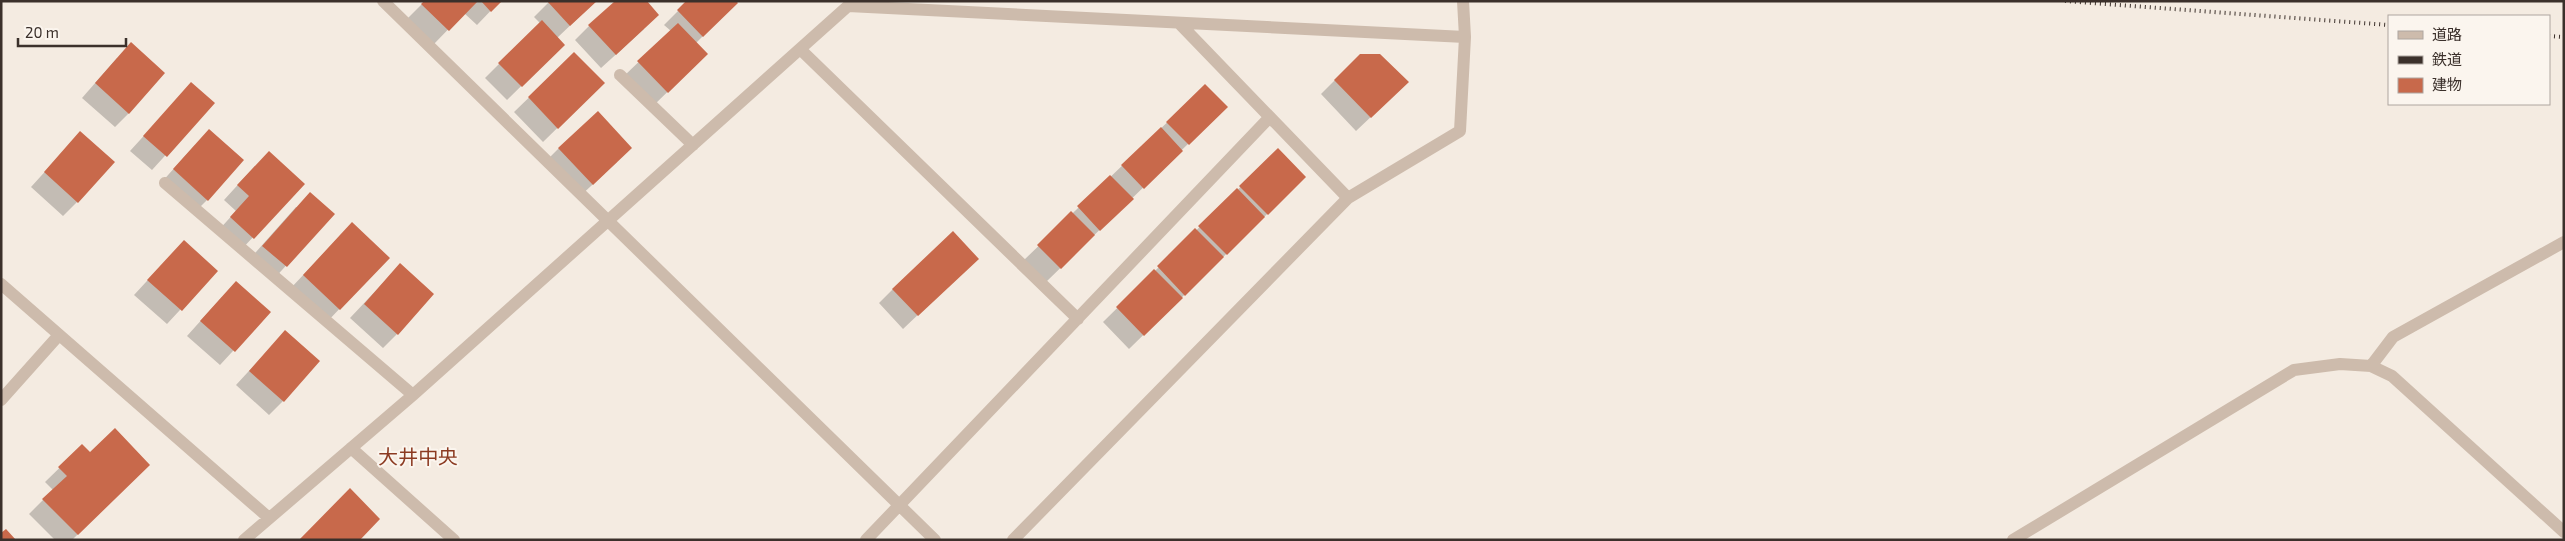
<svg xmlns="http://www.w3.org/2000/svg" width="2565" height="541" viewBox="0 0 2565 541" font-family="'Exo 2','Noto Sans JP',sans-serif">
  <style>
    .shadow { fill: #0003 }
    .building { fill: #c8694b }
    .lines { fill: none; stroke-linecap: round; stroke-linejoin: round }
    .minor { stroke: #cdbbac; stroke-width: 12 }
    .rail { stroke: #3b302b; stroke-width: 4; stroke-dasharray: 1 4; stroke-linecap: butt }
    .labels { text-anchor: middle; stroke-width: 4; stroke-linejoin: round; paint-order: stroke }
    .neighbourhood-label { font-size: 20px; fill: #8c3b22; stroke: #fbf5ee }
  </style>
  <rect width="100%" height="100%" fill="#f4ebe1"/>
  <path class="shadow" d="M 425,1 L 500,1 L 477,25 L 464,13 L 434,44 L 408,18 Z
    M 550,1 L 596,1 L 557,38 L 563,45 L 507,100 L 485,78 L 540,23 L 534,17 Z
    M 688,1 L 736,3 L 696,43 L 692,68 L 653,106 L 624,76 L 671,31 L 664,25 Z
    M 589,26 L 644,29 L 601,68 L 575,40 Z
    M 574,54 L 589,97 L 543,142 L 514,112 Z
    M 1360,55 L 1393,96 L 1356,131 L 1321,94 Z
    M 117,58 L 129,113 L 115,127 L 82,98 Z
    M 191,84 L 213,103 L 152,170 L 130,151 Z
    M 1205,86 L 1226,107 L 1046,282 L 1024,260 Z
    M 80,133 L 77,202 L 63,216 L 31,187 Z
    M 195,145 L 207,200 L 193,214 L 160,184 Z
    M 559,148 L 617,162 L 578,198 L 545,162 Z
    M 1278,150 L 1305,177 L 1129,349 L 1103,322 Z
    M 255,166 L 303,184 L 239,252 L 217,232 L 236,211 L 224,200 Z
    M 296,207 L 333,214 L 272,281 L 249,260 Z
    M 338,238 L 388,258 L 325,324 L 290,289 Z
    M 170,256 L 216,271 L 167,324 L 134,295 Z
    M 400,265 L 397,334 L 383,348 L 350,318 Z
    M 963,272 L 903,329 L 879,303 L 893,289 Z
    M 222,297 L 269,312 L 220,365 L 187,336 Z
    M 285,332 L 283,401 L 269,415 L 236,385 Z
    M 82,446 L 90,454 L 134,479 L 72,540 L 55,540 L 29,514 L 53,490 L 45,482 Z"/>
  <path class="building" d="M 424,1 L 478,1 L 449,31 L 421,4 Z
    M 481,1 L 502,1 L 491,12 Z
    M 547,1 L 597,1 L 570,26 Z
    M 615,1 L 647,1 L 659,15 L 616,55 L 588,25 Z
    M 686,1 L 736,1 L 738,3 L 703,37 L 677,10 Z
    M 542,20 L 565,45 L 522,87 L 498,63 Z
    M 678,23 L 708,54 L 668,93 L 637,61 Z
    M 131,42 L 165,73 L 129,114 L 95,83 Z
    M 574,52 L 605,83 L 558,129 L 528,97 Z
    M 1360,54 L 1380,54 L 1409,82 L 1371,118 L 1334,80 Z
    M 191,82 L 215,103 L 167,157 L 143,136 Z
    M 1205,84 L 1228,107 L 1189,145 L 1166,122 Z
    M 598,111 L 632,148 L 593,185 L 558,148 Z
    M 1161,127 L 1183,151 L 1144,189 L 1121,165 Z
    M 209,129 L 244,160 L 208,201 L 173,169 Z
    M 80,131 L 115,162 L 78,203 L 44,172 Z
    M 1278,148 L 1306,177 L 1268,215 L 1239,186 Z
    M 269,151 L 305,184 L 254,239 L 230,217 L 249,196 L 237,185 Z
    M 1110,175 L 1134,199 L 1100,231 L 1077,206 Z
    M 1237,188 L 1265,217 L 1227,255 L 1198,226 Z
    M 310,192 L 335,214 L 287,267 L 262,246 Z
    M 1071,211 L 1095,235 L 1061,269 L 1037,245 Z
    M 352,222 L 390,258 L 340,310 L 303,275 Z
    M 1195,228 L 1224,257 L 1185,296 L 1157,266 Z
    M 953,231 L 979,259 L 918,316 L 892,289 Z
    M 184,240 L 218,271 L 182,311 L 147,280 Z
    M 400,263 L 434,294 L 398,335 L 364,304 Z
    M 1154,269 L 1183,298 L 1144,336 L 1116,307 Z
    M 236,281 L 271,312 L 235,352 L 200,321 Z
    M 285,330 L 320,361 L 284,402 L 249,371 Z
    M 115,428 L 150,465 L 78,535 L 42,499 L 67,476 L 58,467 L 82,444 L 90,452 Z
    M 350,488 L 380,519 L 360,540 L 299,540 Z
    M 6,529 L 16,540 L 1,540 L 1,533 Z"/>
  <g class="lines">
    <path class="minor" d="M 383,1 L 935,540
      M 1179,23 L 1348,198
      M 800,49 L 1078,319
      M 620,75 L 693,145
      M 165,183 L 413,395
      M 1,284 L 269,518
      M 2371,366 L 2393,337 L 2564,242
      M 1,400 L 59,335
      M 351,448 L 454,540
      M 244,540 L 413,395 L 848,6 L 1465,37 L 1463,1
      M 866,540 L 1270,117
      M 1013,540 L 1348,198 L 1460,131 L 1465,37
      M 2013,540 L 2294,370 L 2340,364 L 2371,366 L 2392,376 L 2564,532"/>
    <path class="rail" d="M 2065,1 L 2389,25
      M 2549,36 L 2564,37"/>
  </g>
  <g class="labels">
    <g class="neighbourhood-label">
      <text x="418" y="464">大井中央</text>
    </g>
  </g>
  <rect width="2565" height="541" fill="none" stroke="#3b302b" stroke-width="5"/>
  <rect x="2388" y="15" width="162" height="90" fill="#fbf5ee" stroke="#aea6a0"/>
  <rect x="2398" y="31" width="25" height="8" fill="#cdbbac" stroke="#aea6a0"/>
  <text x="2432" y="40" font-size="15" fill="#3b302b">道路</text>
  <rect x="2398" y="56" width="25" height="8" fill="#3b302b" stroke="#aea6a0"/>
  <text x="2432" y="65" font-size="15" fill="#3b302b">鉄道</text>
  <rect x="2398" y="78" width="25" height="15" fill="#c8694b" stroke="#aea6a0"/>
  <text x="2432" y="90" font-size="15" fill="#3b302b">建物</text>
  <path d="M18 38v8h108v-8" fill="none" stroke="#3b302b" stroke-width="2.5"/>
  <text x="25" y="38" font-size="15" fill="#3b302b" stroke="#fbf5ee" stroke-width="4" paint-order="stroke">20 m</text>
</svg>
